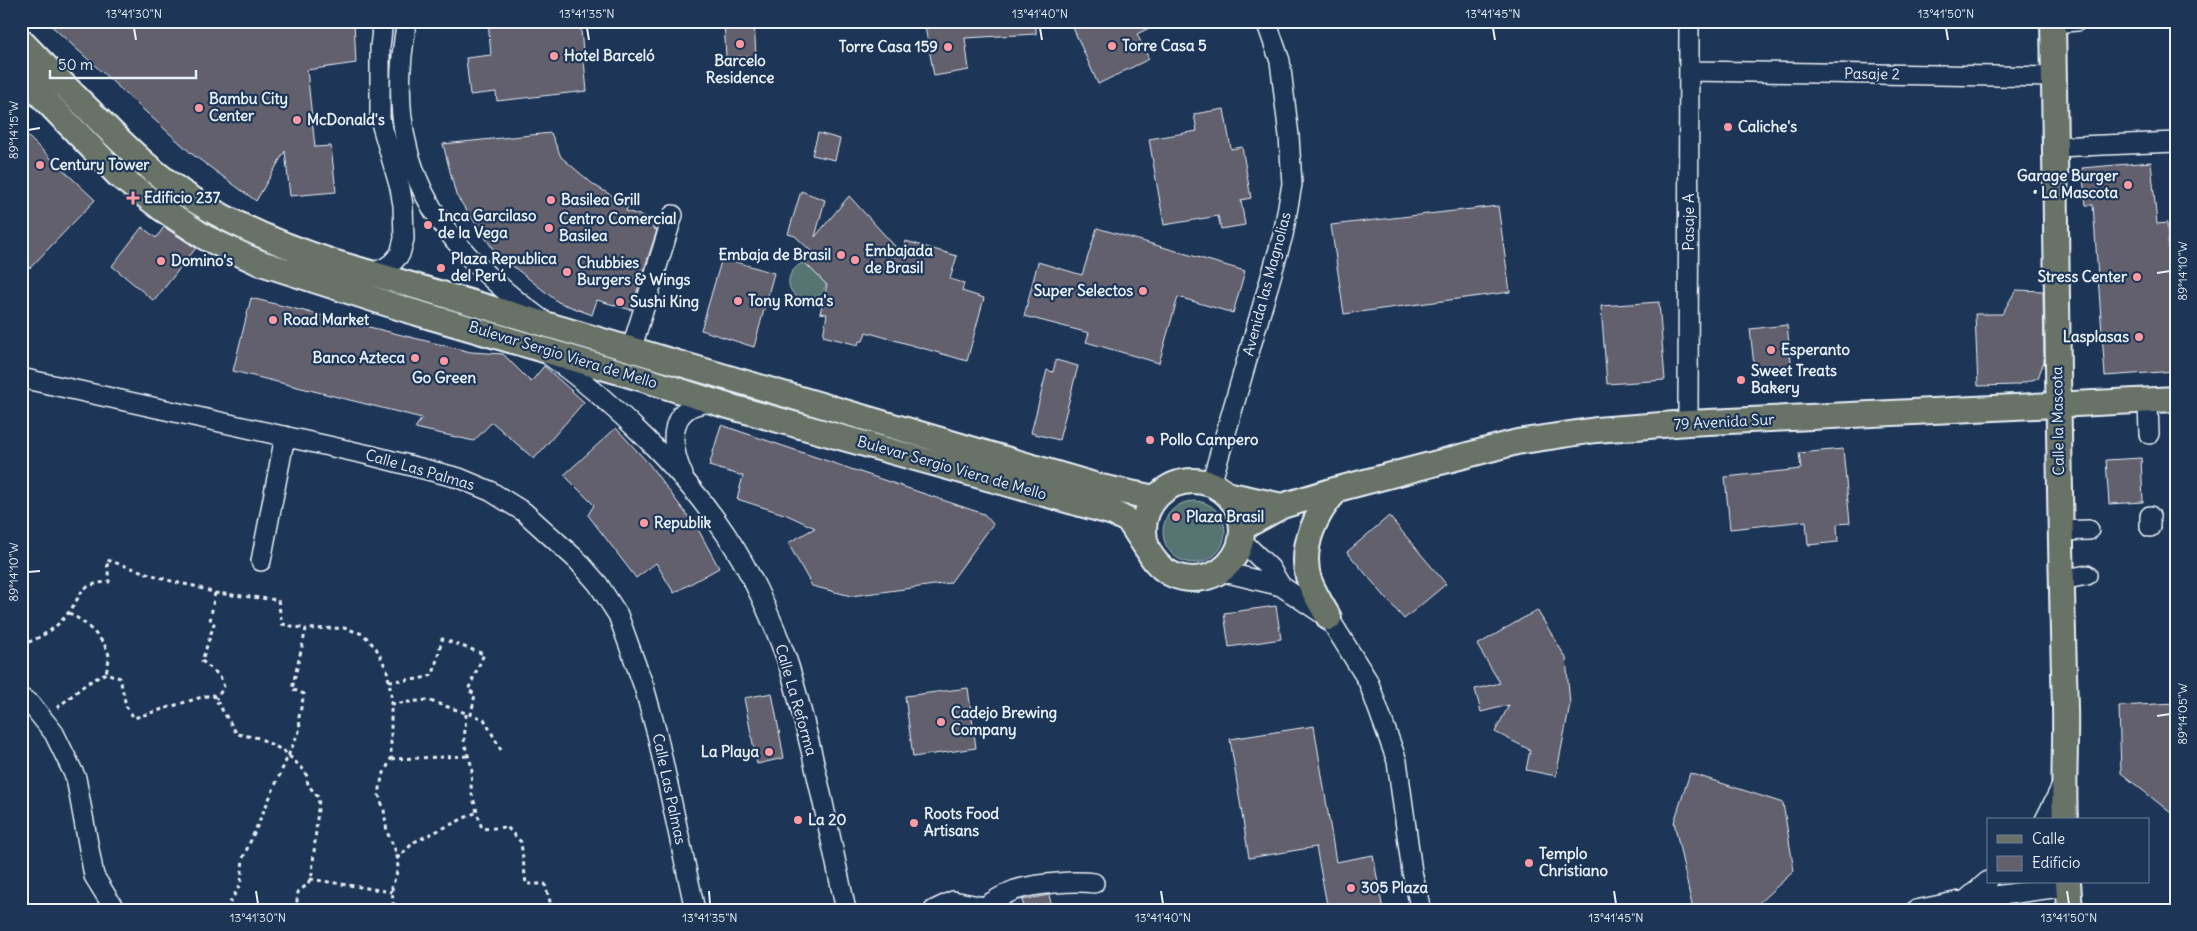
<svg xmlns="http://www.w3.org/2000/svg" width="2197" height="931" viewBox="0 0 2197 931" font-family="Delius,sans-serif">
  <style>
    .green { fill: #577472; stroke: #a0b2b5 }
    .building { fill: #63606e; stroke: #e8f1f8 }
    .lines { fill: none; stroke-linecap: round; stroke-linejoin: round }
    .minor-casing { stroke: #e8f1f8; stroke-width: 22 }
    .major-casing { stroke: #e8f1f8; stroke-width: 28 }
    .path { stroke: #e8f1f8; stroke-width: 3; stroke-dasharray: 4 4; stroke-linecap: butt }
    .minor { stroke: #1d3557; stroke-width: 19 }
    .major { stroke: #687266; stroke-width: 24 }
    .ticks { fill: none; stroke: #e8f1f8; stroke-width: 2 }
    .poi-dot { fill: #ff9aa2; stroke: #1d3557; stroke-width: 2 }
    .labels { text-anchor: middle; stroke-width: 4.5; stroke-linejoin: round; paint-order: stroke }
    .poi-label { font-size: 15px; font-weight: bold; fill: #e8f1f8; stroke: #1d3557; text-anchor: start }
    .street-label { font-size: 15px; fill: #e8f1f8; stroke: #1d3557 }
    .neatline { fill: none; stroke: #e8f1f8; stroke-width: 2 }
    .ticks-label { font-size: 12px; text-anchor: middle; fill: #e8f1f8 }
  </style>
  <rect width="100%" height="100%" fill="#1d3557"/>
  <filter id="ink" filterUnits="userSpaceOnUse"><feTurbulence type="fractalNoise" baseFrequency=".02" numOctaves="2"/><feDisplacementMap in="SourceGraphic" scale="10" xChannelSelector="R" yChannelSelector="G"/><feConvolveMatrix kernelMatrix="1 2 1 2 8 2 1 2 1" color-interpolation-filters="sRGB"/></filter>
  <g filter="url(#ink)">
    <path class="green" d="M 802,263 L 808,263 L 826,283 C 823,297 813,302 799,299 C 784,288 786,272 802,263 Z
      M1163 532a31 31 0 1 1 62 0a31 31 0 1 1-62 0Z"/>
    <path class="building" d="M 46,21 L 354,21 L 356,63 L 307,70 L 315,147 L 331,146 L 336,192 L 290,196 L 285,151 L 256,201 L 192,154 Z
      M 488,21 L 580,21 L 587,91 L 497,101 L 496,92 L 470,95 L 466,58 L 491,55 Z
      M 724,21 L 754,21 L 756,56 L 726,57 Z
      M 924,21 L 1036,21 L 1036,34 L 965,38 L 969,70 L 934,76 Z
      M 1070,21 L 1163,21 L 1137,34 L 1149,59 L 1098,84 Z
      M 1224,109 L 1231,149 L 1242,147 L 1251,198 L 1241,200 L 1245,225 L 1221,229 L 1218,216 L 1164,225 L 1149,139 L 1197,131 L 1194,114 Z
      M 21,130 L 95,200 L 30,268 L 21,260 Z
      M 551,133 L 561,157 L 594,185 L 628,205 L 626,211 L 656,220 L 653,229 L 657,230 L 631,310 L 597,300 L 592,315 L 558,302 L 495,252 L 456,195 L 443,144 Z
      M 818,133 L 840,139 L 835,160 L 812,155 Z
      M 2151,162 L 2157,224 L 2167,223 L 2169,256 L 2176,255 L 2176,371 L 2105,376 L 2093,205 L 2086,205 L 2082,168 Z
      M 801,191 L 825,200 L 815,237 L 849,196 L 903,255 L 906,241 L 957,256 L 950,279 L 964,283 L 962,291 L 984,298 L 967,361 L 866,332 L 863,341 L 859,341 L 858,345 L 823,336 L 827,314 L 820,313 L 827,285 L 804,262 L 812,252 L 795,236 L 788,234 Z
      M 1498,206 L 1510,292 L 1344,314 L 1331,225 Z
      M 142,227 L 156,238 L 164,227 L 196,248 L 154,301 L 112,266 Z
      M 1097,228 L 1245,271 L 1233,313 L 1178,297 L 1159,363 L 1086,342 L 1089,333 L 1024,316 L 1038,262 L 1082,275 Z
      M 722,258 L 774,273 L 754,347 L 701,330 Z
      M 2016,290 L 2043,291 L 2044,361 L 2038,378 L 2016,385 L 1978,386 L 1975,314 L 2002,314 Z
      M 251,298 L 471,352 L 503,354 L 531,382 L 544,366 L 584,402 L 534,459 L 492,422 L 474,441 L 415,428 L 422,418 L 233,371 Z
      M 1659,302 L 1665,380 L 1607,384 L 1601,306 Z
      M 1787,325 L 1792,371 L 1755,375 L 1750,329 Z
      M 1056,360 L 1078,366 L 1059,440 L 1031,433 L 1047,370 L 1053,372 Z
      M 721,425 L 984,514 L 993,524 L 950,583 L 851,596 L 812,586 L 788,543 L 815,528 L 787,515 L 737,499 L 743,476 L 709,466 Z
      M 616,428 L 649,464 L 699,531 L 719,568 L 674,593 L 656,563 L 636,578 L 588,515 L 594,505 L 564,475 Z
      M 1843,449 L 1850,523 L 1837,524 L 1838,542 L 1808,545 L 1806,521 L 1730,529 L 1725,477 L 1801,469 L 1799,453 Z
      M 2141,458 L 2143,502 L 2109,504 L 2106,460 Z
      M 1389,516 L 1446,584 L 1404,619 L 1347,552 Z
      M 1276,606 L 1281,639 L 1229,647 L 1224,613 Z
      M 1537,610 L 1566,658 L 1570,704 L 1556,776 L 1526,770 L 1530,750 L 1495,732 L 1509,705 L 1481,712 L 1475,689 L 1500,683 L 1477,645 Z
      M 968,688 L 976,748 L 913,757 L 905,696 Z
      M 772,693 L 784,758 L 757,764 L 744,698 Z
      M 2176,703 L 2176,817 L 2121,773 L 2119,706 Z
      M 1314,726 L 1336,862 L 1373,855 L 1383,910 L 1328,910 L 1316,847 L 1249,858 L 1230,739 Z
      M 1690,773 L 1783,803 L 1794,871 L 1751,910 L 1693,910 L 1674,822 Z
      M 1049,895 L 1053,910 L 1025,910 L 1022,900 Z"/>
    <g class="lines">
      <defs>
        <path id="minor" d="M 407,21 C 381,160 432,239 541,319
          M 2053,23 L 2077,21
          M 1690,71 L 2054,77
          M 2055,147 L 2176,142
          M 371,273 L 385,268 L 392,263 L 400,254 L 404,239 L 403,205 L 400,188 L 380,119 L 380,47 L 383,21
          M 631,350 L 673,215
          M 550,356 C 615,404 683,469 727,536 C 751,572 769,612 784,652 C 791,669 795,688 800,706 C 818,773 831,842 846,910
          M 21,378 L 369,455 L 459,478 L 490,491 L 524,512 L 577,560 L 598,584 L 618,615 L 644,687 L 657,734 L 695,910
          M 2148,400 L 2149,434
          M 1688,423 L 1689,21
          M 683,475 C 668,442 668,400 716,403
          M 1211,484 L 1283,235 L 1292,184 L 1289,136 L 1280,61 L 1266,21
          M 2150,516 L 2150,527
          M 2059,531 L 2089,530
          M 1241,540 L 1270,568 L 1281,586
          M 261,561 L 285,436
          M 1220,571 L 1281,586 L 1329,618 L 1368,681 L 1397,761 L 1412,872 L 1421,910
          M 2061,580 L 2087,575
          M 21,698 L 31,704 L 54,733 L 76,778 L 94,876 L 115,910
          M 2045,820 L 2063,784
          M 1966,900 L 1988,881
          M 984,907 C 994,901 1004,894 1015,890 C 1034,884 1075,880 1094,883
          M 934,910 L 953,901 L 984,907 L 987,910
          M 1916,910 L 1965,900 L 2068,886"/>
        <path id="major" d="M 2053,21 C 2057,250 2058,479 2065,707 C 2066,745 2063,782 2065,820
          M 21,41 C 45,66 69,90 93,114 C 125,146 156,177 194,200 C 239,228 286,247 336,263 L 1101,487 L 1155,498
          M 21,75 L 118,175 L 161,208 L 206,238 L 258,262 L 407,310 L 640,378 L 721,404 L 1113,513 L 1129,521 L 1147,549
          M1144 530a49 49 0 1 1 98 0a49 49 0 1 1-98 0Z
          M 1226,494 L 1282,506
          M 1242,528 L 1282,506 L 1338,489 L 1517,442 L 1596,430 L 1688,423 L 2176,399
          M 1329,618 C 1322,606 1314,593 1309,580 C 1299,547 1316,512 1338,489
          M 2068,882 L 2070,910"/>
      </defs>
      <use href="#minor" class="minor-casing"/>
      <use href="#major" class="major-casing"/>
      <path class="path" d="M 215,593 L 210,621 L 214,624 L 202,661 L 220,676 L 224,687 L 216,699
        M 69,613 C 82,619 108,642 109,657 C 109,662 107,668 106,673
        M 21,645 C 54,633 67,619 83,589 L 97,583 L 109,582 L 107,560 L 174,582 L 194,586 L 215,593 L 278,600 L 282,624 L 306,629
        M 389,681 L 419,679 L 433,675 L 442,639 L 484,654 L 468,690 L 475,694 L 471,715
        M 391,704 L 427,700 L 484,719 L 501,750
        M 57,708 L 86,684 L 106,673 L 120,678 L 126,706 L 134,718 L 202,697 L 213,695 L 237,734 L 259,738 L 284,751 L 306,772 L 308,785 L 319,798 L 312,874 L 308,884 L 298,892 L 296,910
        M 466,714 L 464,743 L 472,767 L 471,791 L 482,829 L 507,827 L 521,842 L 526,884 L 545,884 L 551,905 L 535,910
        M 391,759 L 469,756
        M 397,859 L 414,842 L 477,812
        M 310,879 L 392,892
        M 226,910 L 241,883 L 243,858 L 300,729 L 299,717 L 304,694 L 292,689 L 306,629 L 344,628 L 363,634 L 376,648 L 387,670 L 391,693 L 391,759 L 382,777 L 379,795 L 384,810 L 387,832 L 397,854 L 398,869 L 392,887 L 393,903 L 400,910"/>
      <use href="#minor" class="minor"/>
      <use href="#major" class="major"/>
    </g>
  </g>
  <path class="ticks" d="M 134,28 L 136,40M 587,28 L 589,40M 1040,28 L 1042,40M 1493,28 L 1495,40M 1946,28 L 1948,40M 28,130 L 40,128M 2157,273 L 2170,271M 28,572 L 40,571M 2157,716 L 2170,714M 256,891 L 258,904M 709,891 L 710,904M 1161,891 L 1163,904M 1614,891 L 1616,904M 2067,891 L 2069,904"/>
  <g class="poi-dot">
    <circle cx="740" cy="44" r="5"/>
    <circle cx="1112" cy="46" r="5"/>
    <circle cx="948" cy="47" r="5"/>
    <circle cx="554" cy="56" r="5"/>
    <circle cx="199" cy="108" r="5"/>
    <circle cx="297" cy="120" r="5"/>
    <circle cx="1728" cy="127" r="5"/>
    <circle cx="40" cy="165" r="5"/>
    <circle cx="2128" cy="185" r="5"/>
    <path d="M130.5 190.5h5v5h5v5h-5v5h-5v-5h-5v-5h5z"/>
    <circle cx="551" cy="200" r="5"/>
    <circle cx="428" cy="225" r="5"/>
    <circle cx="549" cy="228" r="5"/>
    <circle cx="841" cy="255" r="5"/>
    <circle cx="855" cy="260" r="5"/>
    <circle cx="161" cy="261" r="5"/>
    <circle cx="441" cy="268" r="5"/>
    <circle cx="567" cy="272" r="5"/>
    <circle cx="2137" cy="277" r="5"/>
    <circle cx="1143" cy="291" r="5"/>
    <circle cx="738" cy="301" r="5"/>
    <circle cx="620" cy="302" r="5"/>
    <circle cx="273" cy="320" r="5"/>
    <circle cx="2139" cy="337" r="5"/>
    <circle cx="1771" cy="350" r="5"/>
    <circle cx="415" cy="358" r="5"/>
    <circle cx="444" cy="361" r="5"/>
    <circle cx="1741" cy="380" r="5"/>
    <circle cx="1150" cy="440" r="5"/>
    <circle cx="1176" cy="517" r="5"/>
    <circle cx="644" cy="523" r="5"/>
    <circle cx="941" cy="722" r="5"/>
    <circle cx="769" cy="752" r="5"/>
    <circle cx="798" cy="820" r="5"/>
    <circle cx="914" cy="823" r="5"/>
    <circle cx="1529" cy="863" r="5"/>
    <circle cx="1351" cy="888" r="5"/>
  </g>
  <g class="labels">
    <g class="poi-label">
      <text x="1122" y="51">Torre Casa 5</text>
      <text x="938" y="52" text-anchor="end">Torre Casa 159</text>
      <text x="564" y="61">Hotel Barceló</text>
      <text x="740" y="66" text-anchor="middle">Barcelo<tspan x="740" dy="17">Residence</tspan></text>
      <text x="209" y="104">Bambu City<tspan x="209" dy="17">Center</tspan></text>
      <text x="307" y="125">McDonald's</text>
      <text x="1738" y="132">Caliche's</text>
      <text x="50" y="170">Century Tower</text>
      <text x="2118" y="181" text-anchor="end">Garage Burger<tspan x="2118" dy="17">• La Mascota</tspan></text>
      <text x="144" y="203">Edificio 237</text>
      <text x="561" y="205">Basilea Grill</text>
      <text x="438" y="221">Inca Garcilaso<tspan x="438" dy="17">de la Vega</tspan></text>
      <text x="559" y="224">Centro Comercial<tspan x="559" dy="17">Basilea</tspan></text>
      <text x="865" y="256">Embajada<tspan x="865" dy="17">de Brasil</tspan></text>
      <text x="831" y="260" text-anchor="end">Embaja de Brasil</text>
      <text x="451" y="264">Plaza Republica<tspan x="451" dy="17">del Perú</tspan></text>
      <text x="171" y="266">Domino's</text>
      <text x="577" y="268">Chubbies<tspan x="577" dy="17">Burgers &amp; Wings</tspan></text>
      <text x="2127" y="282" text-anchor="end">Stress Center</text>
      <text x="1133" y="296" text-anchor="end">Super Selectos</text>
      <text x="748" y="306">Tony Roma's</text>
      <text x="630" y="307">Sushi King</text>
      <text x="283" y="325">Road Market</text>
      <text x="2129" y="342" text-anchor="end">Lasplasas</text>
      <text x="1781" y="355">Esperanto</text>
      <text x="405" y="363" text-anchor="end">Banco Azteca</text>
      <text x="1751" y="376">Sweet Treats<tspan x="1751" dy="17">Bakery</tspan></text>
      <text x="444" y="383" text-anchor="middle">Go Green</text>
      <text x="1160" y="445">Pollo Campero</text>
      <text x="1186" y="522">Plaza Brasil</text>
      <text x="654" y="528">Republik</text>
      <text x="951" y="718">Cadejo Brewing<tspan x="951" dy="17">Company</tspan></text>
      <text x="759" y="757" text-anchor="end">La Playa</text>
      <text x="924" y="819">Roots Food<tspan x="924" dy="17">Artisans</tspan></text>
      <text x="808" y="825">La 20</text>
      <text x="1539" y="859">Templo<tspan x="1539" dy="17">Christiano</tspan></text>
      <text x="1361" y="893">305 Plaza</text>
    </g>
    <g class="street-label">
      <text transform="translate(1872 74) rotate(1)" y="5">Pasaje 2</text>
      <text transform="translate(1689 222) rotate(-90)" y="5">Pasaje A</text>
      <text transform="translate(1267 284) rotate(-75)" y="5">Avenida las Magnolias</text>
      <text transform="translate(563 355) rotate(17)" y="5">Bulevar Sergio Viera de Mello</text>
      <text transform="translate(2058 421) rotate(-91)" y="5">Calle la Mascota</text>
      <text transform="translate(1724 422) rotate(-3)" y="5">79 Avenida Sur</text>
      <text transform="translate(952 468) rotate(16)" y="5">Bulevar Sergio Viera de Mello</text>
      <text transform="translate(420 470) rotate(16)" y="5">Calle Las Palmas</text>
      <text transform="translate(796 700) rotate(74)" y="5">Calle La Reforma</text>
      <text transform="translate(669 789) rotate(78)" y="5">Calle Las Palmas</text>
    </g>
  </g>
  <rect width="2197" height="931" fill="none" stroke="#1d3557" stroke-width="55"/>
  <rect x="1987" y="818" width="162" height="65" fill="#1d3557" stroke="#6e8097"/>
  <rect x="1997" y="835" width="25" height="8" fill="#687266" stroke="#6e8097"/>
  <text x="2032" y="844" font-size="15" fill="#e8f1f8">Calle</text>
  <rect x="1997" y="856" width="25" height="15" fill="#63606e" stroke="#6e8097"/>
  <text x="2032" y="868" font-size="15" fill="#e8f1f8">Edificio</text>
  <path d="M50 70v8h146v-8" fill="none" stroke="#e8f1f8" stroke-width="2.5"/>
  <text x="58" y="70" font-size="15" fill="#e8f1f8" stroke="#1d3557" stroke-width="4" paint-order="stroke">50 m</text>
  <rect x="28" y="28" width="2142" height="876" class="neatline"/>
  <g class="ticks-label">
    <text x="134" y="18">13°41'30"N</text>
    <text x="587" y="18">13°41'35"N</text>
    <text x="1040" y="18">13°41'40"N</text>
    <text x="1493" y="18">13°41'45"N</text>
    <text x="1946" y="18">13°41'50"N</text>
    <text transform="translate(14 130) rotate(-90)" y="4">89°14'15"W</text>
    <text transform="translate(2183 271) rotate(-90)" y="4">89°14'10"W</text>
    <text transform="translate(14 572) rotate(-90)" y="4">89°14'10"W</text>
    <text transform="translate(2183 714) rotate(-90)" y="4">89°14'05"W</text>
    <text x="258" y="922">13°41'30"N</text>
    <text x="710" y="922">13°41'35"N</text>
    <text x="1163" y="922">13°41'40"N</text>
    <text x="1616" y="922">13°41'45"N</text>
    <text x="2069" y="922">13°41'50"N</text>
  </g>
</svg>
